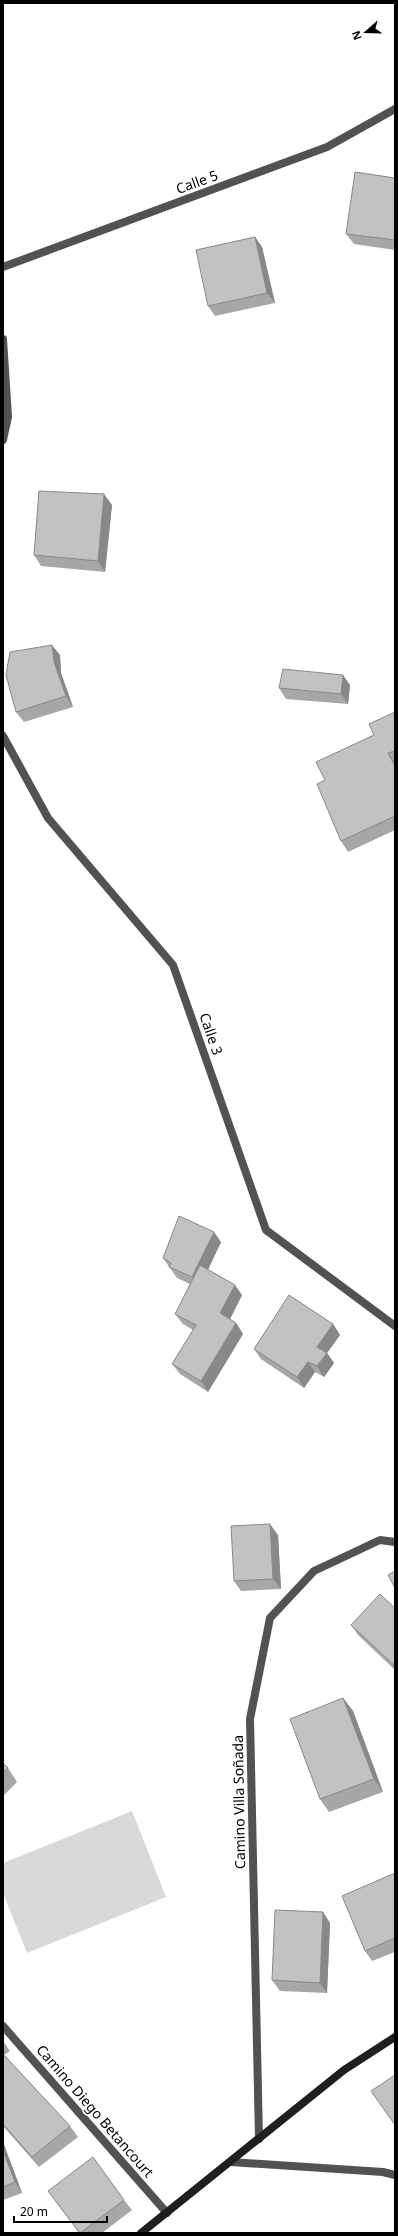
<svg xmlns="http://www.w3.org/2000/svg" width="398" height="2236" viewBox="0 0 398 2236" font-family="'Noto Sans',sans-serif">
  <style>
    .green { fill: #d9d9d9 }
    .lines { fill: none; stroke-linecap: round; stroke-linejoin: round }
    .street { stroke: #525252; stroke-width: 8 }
    .secondary { stroke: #1f1f1f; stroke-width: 8 }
    .wall { fill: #a7a7a7 }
    .shaded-wall { fill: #888 }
    .building { fill: #c2c2c2; stroke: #888 }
    .labels { text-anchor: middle; stroke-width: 3.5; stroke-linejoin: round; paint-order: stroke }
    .street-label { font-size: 14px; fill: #000; stroke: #fff }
  </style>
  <rect width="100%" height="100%" fill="#fff"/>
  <path class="green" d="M 132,1811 L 166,1897 L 27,1953 L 3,1893 L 3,1863 Z"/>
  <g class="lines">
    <path class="street" d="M 3,267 L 327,147 L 395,109
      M 3,339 L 8,417 L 3,440
      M 3,736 L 48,818 L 173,965 L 266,1230 L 395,1326
      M 3,2026 L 167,2213
      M 259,2139 L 250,1719 L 270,1618 L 314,1571 L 380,1540 L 395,1542
      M 231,2162 L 383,2172 L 395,2175"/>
    <path class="secondary" d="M 141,2233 L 344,2070 L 395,2037"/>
  </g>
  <path class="wall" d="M 395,178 L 395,250 L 354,244 L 346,234 Z
    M 255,237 L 262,247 L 275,303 L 215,316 L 208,306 Z
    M 112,505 L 105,572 L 41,566 L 34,555 Z
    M 60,655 L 61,673 L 73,707 L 24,722 L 16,712 Z
    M 350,685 L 348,704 L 286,699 L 279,688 Z
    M 395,712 L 395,830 L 348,852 L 341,841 L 325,780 L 374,735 Z
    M 221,1242 L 208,1270 L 242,1295 L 230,1319 L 236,1323 L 243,1334 L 208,1392 L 180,1374 L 172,1364 L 193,1330 L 183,1324 L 175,1314 L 190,1284 L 177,1278 L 163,1258 Z
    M 333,1324 L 340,1335 L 327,1353 L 334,1363 L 324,1377 L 315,1372 L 304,1388 L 261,1359 L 254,1349 Z
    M 278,1535 L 281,1589 L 241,1591 L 234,1581 Z
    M 395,1608 L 395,1670 L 358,1635 L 351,1625 Z
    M 343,1698 L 353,1711 L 383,1792 L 329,1812 L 320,1799 Z
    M 3,1763 L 8,1768 L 17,1782 L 3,1796 Z
    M 395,1873 L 395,1952 L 372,1961 L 365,1951 Z
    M 330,1923 L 327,1993 L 280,1991 L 272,1980 Z
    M 3,2041 L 10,2051 L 4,2055 L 70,2126 L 78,2137 L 39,2167 L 3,2126 Z
    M 3,2142 L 22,2193 L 3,2200 Z
    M 48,2191 L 124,2200 L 132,2210 L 102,2233 L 79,2233 Z"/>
  <path class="shaded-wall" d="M 255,237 L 262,247 L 275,303 L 267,293 Z
    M 104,494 L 112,505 L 105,572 L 98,561 Z
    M 52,645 L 60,655 L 61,673 L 73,707 L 66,696 L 54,662 Z
    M 343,675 L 350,685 L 348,704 L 341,694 Z
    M 388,753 L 395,763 L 395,766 Z
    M 214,1232 L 221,1242 L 199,1288 L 192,1277 Z
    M 235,1285 L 242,1295 L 228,1323 L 220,1313 Z
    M 236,1323 L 243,1334 L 208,1392 L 201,1381 Z
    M 333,1324 L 340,1335 L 327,1353 L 334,1363 L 324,1377 L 317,1366 L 317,1347 Z
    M 308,1362 L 315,1372 L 304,1388 L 297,1377 Z
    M 270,1524 L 278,1535 L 281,1589 L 273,1579 Z
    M 343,1698 L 353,1711 L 383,1792 L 374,1779 Z
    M 323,1912 L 330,1923 L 327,1993 L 320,1983 Z
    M 3,2142 L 22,2193 L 15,2182 L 3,2151 Z"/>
  <path class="building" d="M 355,172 L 395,178 L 395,240 L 346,234 Z
    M 255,237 L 267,293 L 208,306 L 196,250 Z
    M 39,491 L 104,494 L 98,561 L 34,555 Z
    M 52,645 L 54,662 L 66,696 L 16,712 L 6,675 L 10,652 Z
    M 283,669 L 343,675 L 341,694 L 279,688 Z
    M 395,712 L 395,751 L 388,753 L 395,766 L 395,816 L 341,841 L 317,784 L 325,780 L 316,762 L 374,735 L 369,724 Z
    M 179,1216 L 214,1232 L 192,1277 L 169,1267 L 171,1263 L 163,1258 Z
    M 200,1265 L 235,1285 L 220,1313 L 236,1323 L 201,1381 L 172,1364 L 196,1325 L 175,1314 Z
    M 289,1295 L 333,1324 L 317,1347 L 327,1353 L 317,1366 L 308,1362 L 297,1377 L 254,1349 Z
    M 270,1524 L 273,1579 L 234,1581 L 231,1526 Z
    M 395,1571 L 395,1588 L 388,1575 Z
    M 380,1594 L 395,1608 L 395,1664 L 394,1665 L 351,1625 Z
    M 343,1698 L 374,1779 L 320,1799 L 290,1719 Z
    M 3,1763 L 8,1768 L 3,1773 Z
    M 395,1873 L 395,1938 L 365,1951 L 342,1896 Z
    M 275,1910 L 323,1912 L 320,1983 L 272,1980 Z
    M 3,2054 L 70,2126 L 32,2157 L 3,2124 Z
    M 395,2075 L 395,2125 L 371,2091 Z
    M 3,2151 L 15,2182 L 3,2187 Z
    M 93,2157 L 124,2200 L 80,2233 L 48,2191 Z"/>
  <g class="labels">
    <g class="street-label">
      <text transform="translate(197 182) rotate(-20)" y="5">Calle 5</text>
      <text transform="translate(211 1034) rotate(71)" y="5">Calle 3</text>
      <text transform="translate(239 1802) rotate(-91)" y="5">Camino Villa Soñada</text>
      <text transform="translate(95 2111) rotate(49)" y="5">Camino Diego Betancourt</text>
    </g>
  </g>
  <rect width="398" height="2236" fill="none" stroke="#000000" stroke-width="8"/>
  <g transform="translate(366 32) rotate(250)" stroke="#ffffff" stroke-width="3" paint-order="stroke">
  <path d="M0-3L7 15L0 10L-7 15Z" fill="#000000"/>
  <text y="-6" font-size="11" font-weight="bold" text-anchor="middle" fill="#000000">N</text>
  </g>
  <path d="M14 2216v6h93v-6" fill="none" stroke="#000000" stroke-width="2"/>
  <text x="20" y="2216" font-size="12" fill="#000000" stroke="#ffffff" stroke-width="3" paint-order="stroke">20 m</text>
</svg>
